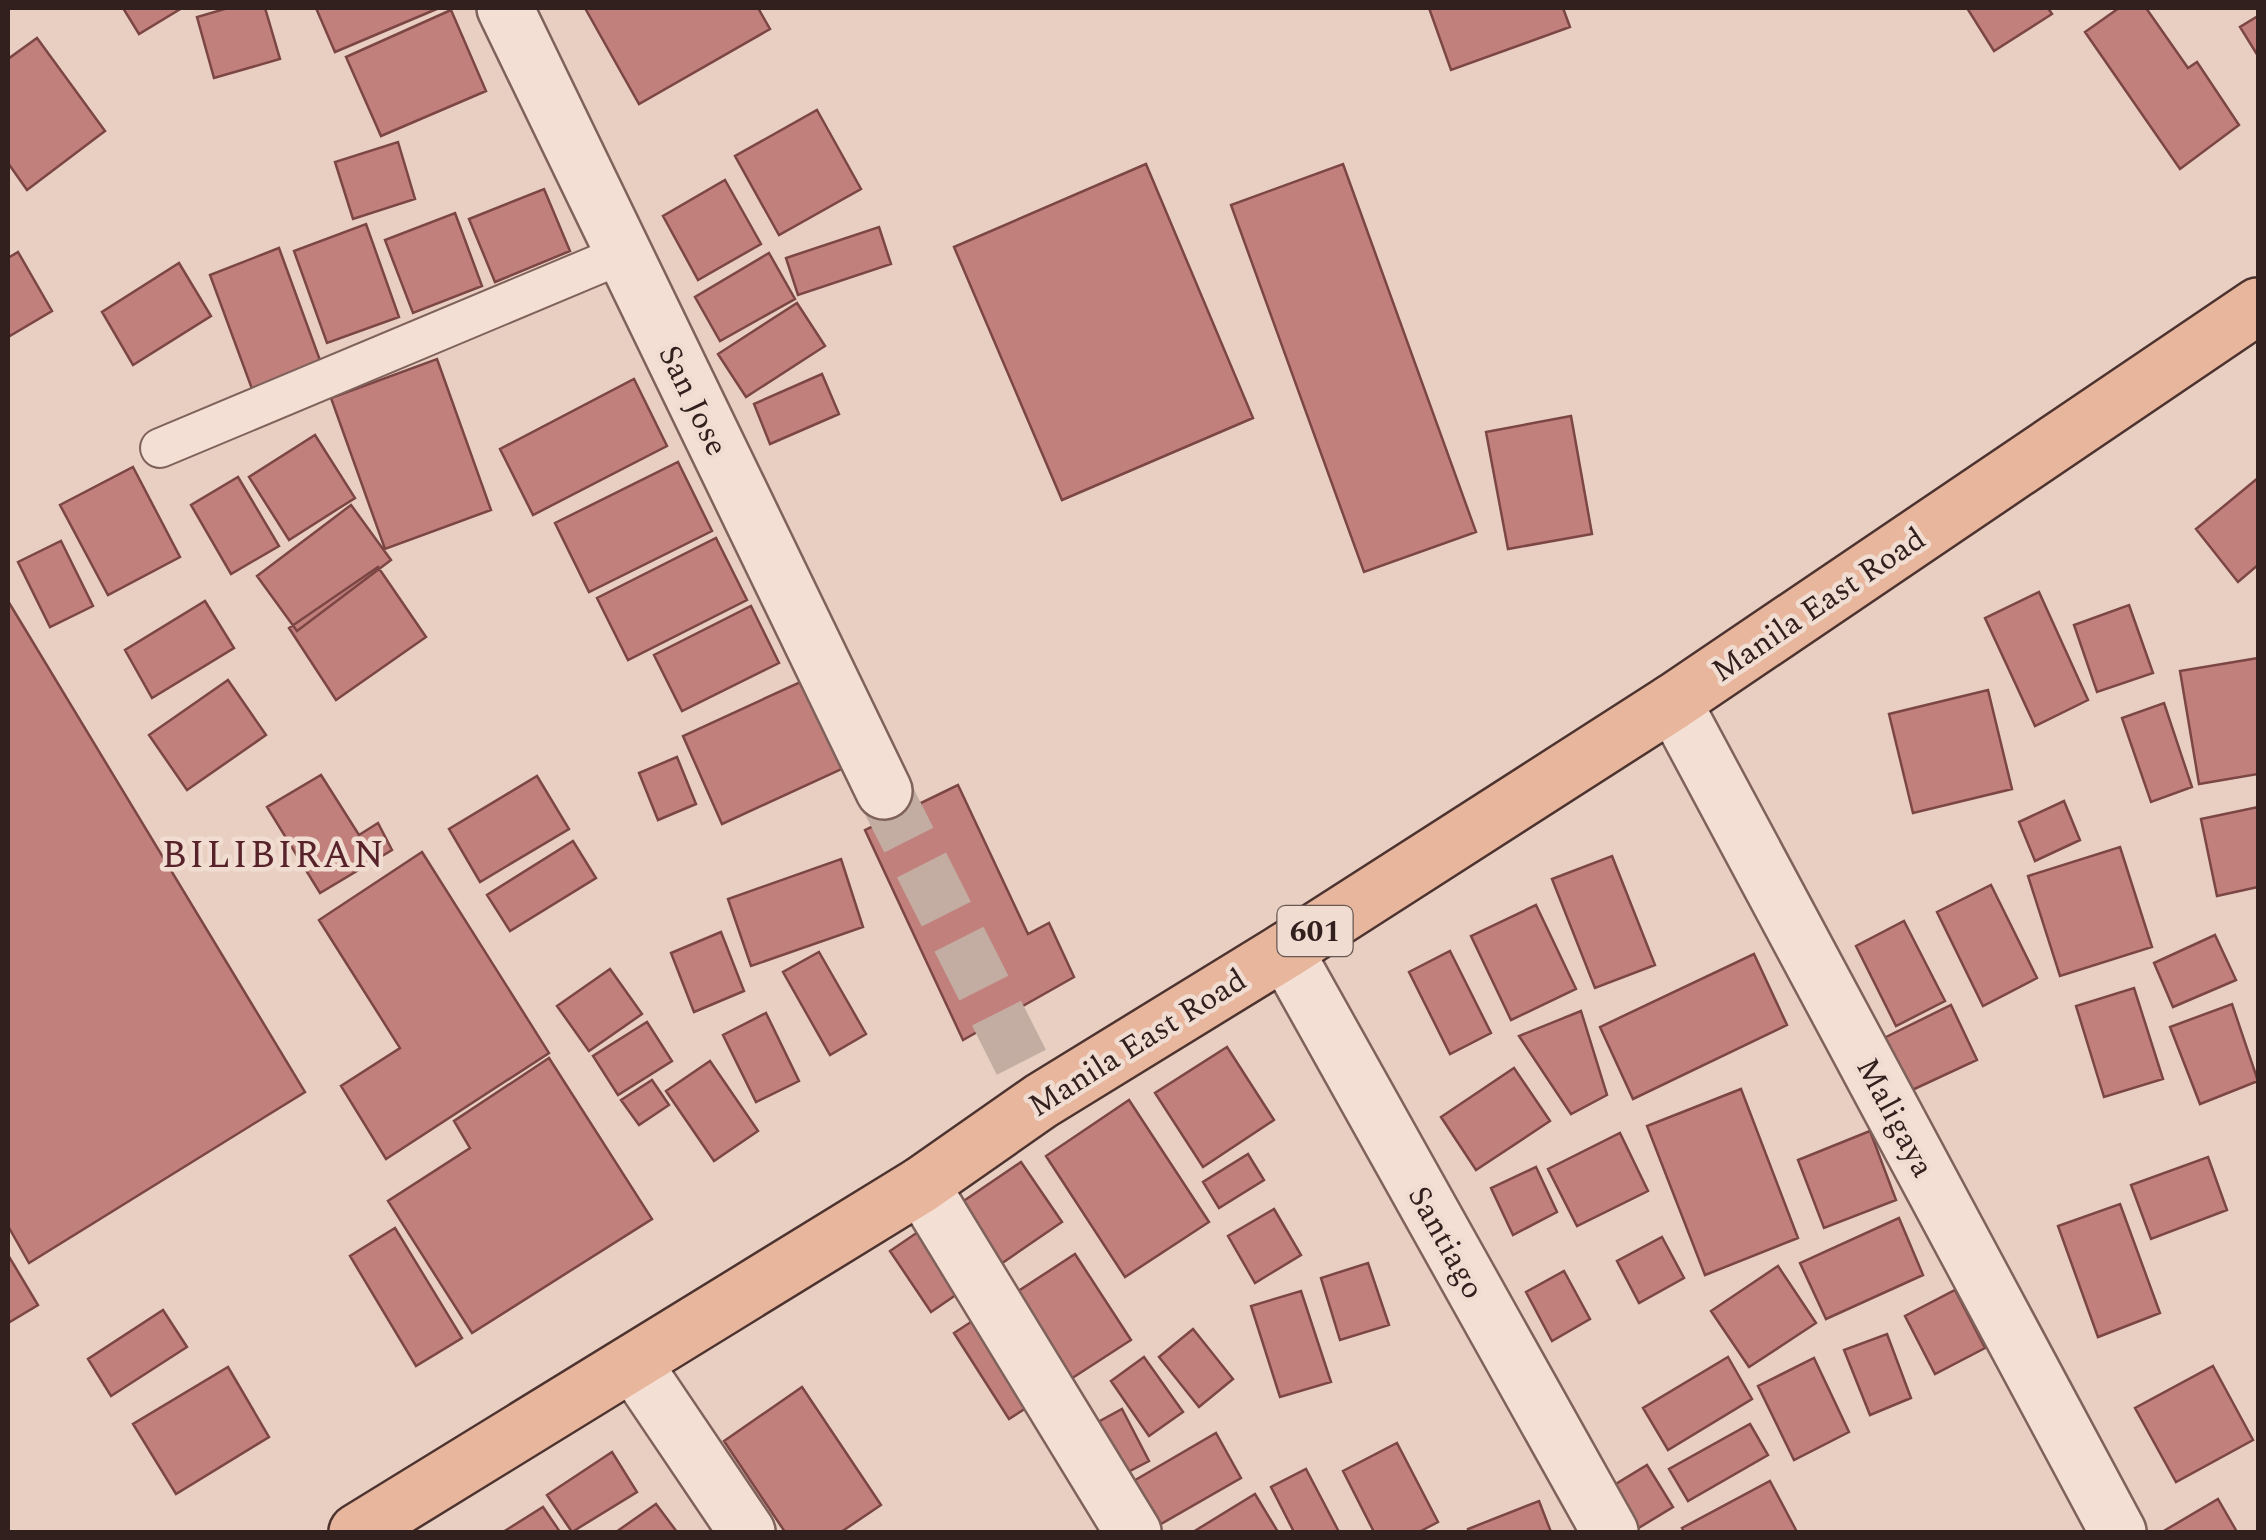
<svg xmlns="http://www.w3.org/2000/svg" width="2266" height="1540" viewBox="0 0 2266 1540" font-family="Spectral,serif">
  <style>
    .building { fill: #c2807c; stroke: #7c4644; stroke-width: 2.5 }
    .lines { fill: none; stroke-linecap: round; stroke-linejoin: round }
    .tertiary-tunnel { stroke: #c3aca1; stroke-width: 55; stroke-dasharray: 55 28; stroke-linecap: butt }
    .service-casing { stroke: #7f625b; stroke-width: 42 }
    .minor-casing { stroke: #7f625b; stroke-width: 60 }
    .tertiary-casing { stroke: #7f625b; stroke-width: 60 }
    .primary-casing { stroke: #4d332f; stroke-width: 60 }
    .service { stroke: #f4dfd4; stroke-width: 38 }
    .minor { stroke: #f4dfd4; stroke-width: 55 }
    .tertiary { stroke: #f4dfd4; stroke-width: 55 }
    .primary { stroke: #e7b69d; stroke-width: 55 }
    .labels { text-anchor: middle; stroke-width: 9; stroke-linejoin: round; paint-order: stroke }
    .shield { fill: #f0dcd0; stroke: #6a5853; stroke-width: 2.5 }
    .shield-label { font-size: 30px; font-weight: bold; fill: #31201e }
    .street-label { font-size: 32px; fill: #31201e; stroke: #f0dcd0 }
    .quarter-label { font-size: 38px; letter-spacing: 2.5px; fill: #58222a; stroke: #f0dcd0 }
  </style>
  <rect width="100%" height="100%" fill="#e8cfc2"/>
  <path class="building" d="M 123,8 L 182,8 L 139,34 Z
    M 228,8 L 265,8 L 280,59 L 214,78 L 197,17 Z
    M 316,8 L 439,8 L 335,52 Z
    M 585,8 L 758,8 L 770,29 L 639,104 Z
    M 1429,8 L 1563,8 L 1570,27 L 1451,70 Z
    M 1967,8 L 2048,8 L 2052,14 L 1994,51 Z
    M 2119,8 L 2146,8 L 2188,68 L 2197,62 L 2239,125 L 2180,169 L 2085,32 Z
    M 451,10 L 486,91 L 381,136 L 346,57 Z
    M 2258,16 L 2258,56 L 2240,27 Z
    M 37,38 L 105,131 L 27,190 L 8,163 L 8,59 Z
    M 817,110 L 861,189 L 779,235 L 735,156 Z
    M 398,142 L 415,199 L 353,219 L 335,162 Z
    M 1146,164 L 1253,418 L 1062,500 L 954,247 Z
    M 1343,164 L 1476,532 L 1364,572 L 1231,205 Z
    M 725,180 L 761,244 L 698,280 L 663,216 Z
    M 544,189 L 570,251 L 495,282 L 469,219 Z
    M 455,213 L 482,286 L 413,313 L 385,240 Z
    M 366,224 L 399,317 L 327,343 L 294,251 Z
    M 879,227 L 891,264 L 798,295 L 786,258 Z
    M 279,248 L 321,363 L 252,389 L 210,275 Z
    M 18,252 L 52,311 L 8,337 L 8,258 Z
    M 769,253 L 795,299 L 720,341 L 695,297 Z
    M 179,263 L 211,316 L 133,365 L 102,312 Z
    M 797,303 L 825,346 L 746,397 L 718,354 Z
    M 437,359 L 491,510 L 385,549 L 331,398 Z
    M 822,374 L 839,414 L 770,444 L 754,404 Z
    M 634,379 L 667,446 L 533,515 L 500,449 Z
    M 1571,416 L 1592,534 L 1508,549 L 1486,432 Z
    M 315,435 L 355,498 L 289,540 L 249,477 Z
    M 678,462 L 712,531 L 589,592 L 555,523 Z
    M 133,467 L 180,557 L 108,595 L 60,505 Z
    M 238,477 L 279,546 L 231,574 L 191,505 Z
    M 2258,478 L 2258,565 L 2238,582 L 2196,529 Z
    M 351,505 L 391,560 L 297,631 L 257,576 Z
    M 716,538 L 747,600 L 628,660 L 597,598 Z
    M 61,541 L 93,606 L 50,627 L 18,562 Z
    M 378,567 L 426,637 L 336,700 L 289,628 Z
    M 2039,592 L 2088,700 L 2035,726 L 1985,618 Z
    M 8,601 L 305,1092 L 29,1263 L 8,1226 Z
    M 205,601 L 234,648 L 152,698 L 125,650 Z
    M 2129,605 L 2153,673 L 2097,692 L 2074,625 Z
    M 751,606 L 779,663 L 682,711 L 654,655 Z
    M 2258,658 L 2258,774 L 2199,784 L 2180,671 Z
    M 228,680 L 266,735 L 187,790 L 149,735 Z
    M 805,680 L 844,768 L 722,824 L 683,736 Z
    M 1988,690 L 2012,789 L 1913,813 L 1889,714 Z
    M 2164,703 L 2192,787 L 2151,802 L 2122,718 Z
    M 677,757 L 696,804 L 658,820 L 639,773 Z
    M 321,775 L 359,835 L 378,823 L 392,850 L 320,893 L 267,807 Z
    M 537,776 L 569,829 L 480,882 L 449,829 Z
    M 958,785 L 1028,934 L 1049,923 L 1074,977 L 963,1040 L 865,830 Z
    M 2064,801 L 2080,840 L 2035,861 L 2019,822 Z
    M 2258,807 L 2258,887 L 2217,896 L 2201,819 Z
    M 573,841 L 596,878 L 510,931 L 487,895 Z
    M 2120,847 L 2152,947 L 2060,976 L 2028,876 Z
    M 422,852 L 549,1053 L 386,1159 L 341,1086 L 400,1048 L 319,920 Z
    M 1612,856 L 1655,965 L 1595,988 L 1552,879 Z
    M 841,859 L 863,927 L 751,966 L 728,899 Z
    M 1991,885 L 2037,978 L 1983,1006 L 1937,912 Z
    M 1536,905 L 1576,989 L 1511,1020 L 1471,936 Z
    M 1904,921 L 1945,1001 L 1896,1026 L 1856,946 Z
    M 721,932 L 744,991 L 694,1012 L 671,953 Z
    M 2215,935 L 2236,980 L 2173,1007 L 2154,963 Z
    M 1450,951 L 1491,1033 L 1450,1054 L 1409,972 Z
    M 819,952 L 866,1034 L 830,1055 L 783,972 Z
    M 1754,954 L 1787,1025 L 1633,1099 L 1600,1027 Z
    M 610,969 L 642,1014 L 589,1051 L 557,1006 Z
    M 2134,988 L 2163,1079 L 2104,1097 L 2076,1006 Z
    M 2232,1004 L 2258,1081 L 2200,1104 L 2170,1027 Z
    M 1951,1005 L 1977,1060 L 1910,1091 L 1884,1038 Z
    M 1581,1011 L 1607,1095 L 1571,1114 L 1519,1036 Z
    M 766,1013 L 799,1081 L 756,1102 L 723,1035 Z
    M 647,1022 L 672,1061 L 618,1095 L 593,1056 Z
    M 1227,1047 L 1274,1120 L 1203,1167 L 1155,1093 Z
    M 549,1058 L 652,1219 L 472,1333 L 388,1201 L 470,1148 L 454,1121 Z
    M 710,1061 L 758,1131 L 714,1161 L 666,1091 Z
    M 1514,1068 L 1550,1121 L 1476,1170 L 1441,1117 Z
    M 652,1080 L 669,1105 L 639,1125 L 621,1100 Z
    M 1741,1089 L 1798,1238 L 1705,1275 L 1647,1126 Z
    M 1129,1100 L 1209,1222 L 1125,1277 L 1046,1156 Z
    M 1870,1131 L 1896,1200 L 1824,1228 L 1798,1160 Z
    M 1620,1133 L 1648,1191 L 1577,1226 L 1548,1169 Z
    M 1248,1154 L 1264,1180 L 1219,1208 L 1203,1182 Z
    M 2208,1157 L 2227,1210 L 2151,1239 L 2131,1185 Z
    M 1021,1162 L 1062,1222 L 931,1312 L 890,1251 Z
    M 1536,1167 L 1557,1212 L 1513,1235 L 1491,1188 Z
    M 2120,1204 L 2160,1313 L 2098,1337 L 2058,1226 Z
    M 1274,1209 L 1301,1255 L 1255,1283 L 1228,1236 Z
    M 1899,1218 L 1923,1275 L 1826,1319 L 1800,1263 Z
    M 395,1228 L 462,1338 L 416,1366 L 350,1256 Z
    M 1662,1237 L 1684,1278 L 1639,1303 L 1617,1261 Z
    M 1075,1254 L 1131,1340 L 1009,1419 L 954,1333 Z
    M 8,1255 L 38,1305 L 8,1323 Z
    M 1368,1263 L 1389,1325 L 1340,1340 L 1321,1278 Z
    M 1778,1266 L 1816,1323 L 1749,1367 L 1711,1311 Z
    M 1564,1271 L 1590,1319 L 1552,1341 L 1526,1292 Z
    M 1955,1290 L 1985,1348 L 1935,1374 L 1905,1316 Z
    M 1301,1291 L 1331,1382 L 1280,1397 L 1251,1306 Z
    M 163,1310 L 187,1347 L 111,1396 L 88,1359 Z
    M 1193,1329 L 1233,1379 L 1199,1407 L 1159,1357 Z
    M 1887,1334 L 1911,1398 L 1870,1415 L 1844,1350 Z
    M 1144,1357 L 1183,1412 L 1149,1436 L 1111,1381 Z
    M 1728,1357 L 1752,1399 L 1668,1450 L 1643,1408 Z
    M 1814,1358 L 1849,1432 L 1794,1460 L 1758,1386 Z
    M 2213,1366 L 2253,1440 L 2176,1482 L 2135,1408 Z
    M 228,1367 L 269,1437 L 176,1494 L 133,1424 Z
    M 802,1387 L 881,1505 L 841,1532 L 785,1532 L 724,1441 Z
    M 1122,1409 L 1149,1461 L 1124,1474 L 1098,1422 Z
    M 1750,1424 L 1768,1455 L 1688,1501 L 1669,1469 Z
    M 1216,1433 L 1241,1478 L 1147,1532 L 1089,1507 Z
    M 1397,1443 L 1438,1522 L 1419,1532 L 1374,1532 L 1343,1471 Z
    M 612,1452 L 637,1492 L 572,1532 L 547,1495 Z
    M 1647,1465 L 1673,1507 L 1632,1532 L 1606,1490 Z
    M 1306,1469 L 1339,1532 L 1294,1532 L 1271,1487 Z
    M 1770,1481 L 1797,1532 L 1684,1532 L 1682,1528 Z
    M 1255,1494 L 1278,1532 L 1193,1532 Z
    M 2218,1499 L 2237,1532 L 2162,1532 Z
    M 1539,1501 L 1551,1532 L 1469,1532 L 1468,1529 Z
    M 656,1504 L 677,1532 L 616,1532 Z
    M 543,1507 L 560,1532 L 503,1532 Z"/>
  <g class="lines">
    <path class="tertiary-tunnel" d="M 884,791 L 1041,1101"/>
    <defs>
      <path id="service" d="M 160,448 L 623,254"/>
      <path id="minor" d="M 1673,702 L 2118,1532
        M 1285,951 L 1610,1532
        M 921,1185 L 1133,1532
        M 633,1363 L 747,1532"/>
      <path id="tertiary" d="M 505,8 L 884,791"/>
      <path id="primary" d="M 357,1532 L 921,1185 L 1041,1101 L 1285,951 L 1673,702 L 2258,306"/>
    </defs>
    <use href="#service" class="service-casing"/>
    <use href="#minor" class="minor-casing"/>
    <use href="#tertiary" class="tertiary-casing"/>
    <use href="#primary" class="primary-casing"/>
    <use href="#service" class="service"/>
    <use href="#minor" class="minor"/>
    <use href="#tertiary" class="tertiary"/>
    <use href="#primary" class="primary"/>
  </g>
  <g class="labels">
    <rect class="shield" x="1277.5" y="906" width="75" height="50" rx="8"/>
    <g class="shield-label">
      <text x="1315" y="941">601</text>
    </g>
    <g class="street-label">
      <text transform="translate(694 400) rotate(64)" y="11">San Jose</text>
      <text transform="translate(1818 604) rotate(-34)" y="11">Manila East Road</text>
      <text transform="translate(1137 1042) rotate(-32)" y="11">Manila East Road</text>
      <text transform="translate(1896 1117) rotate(62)" y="11">Maligaya</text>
      <text transform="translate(1447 1242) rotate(61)" y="11">Santiago</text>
    </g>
    <g class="quarter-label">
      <text x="274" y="867">BILIBIRAN</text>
    </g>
  </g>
  <rect width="2266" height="1540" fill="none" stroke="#31201e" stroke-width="20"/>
</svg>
